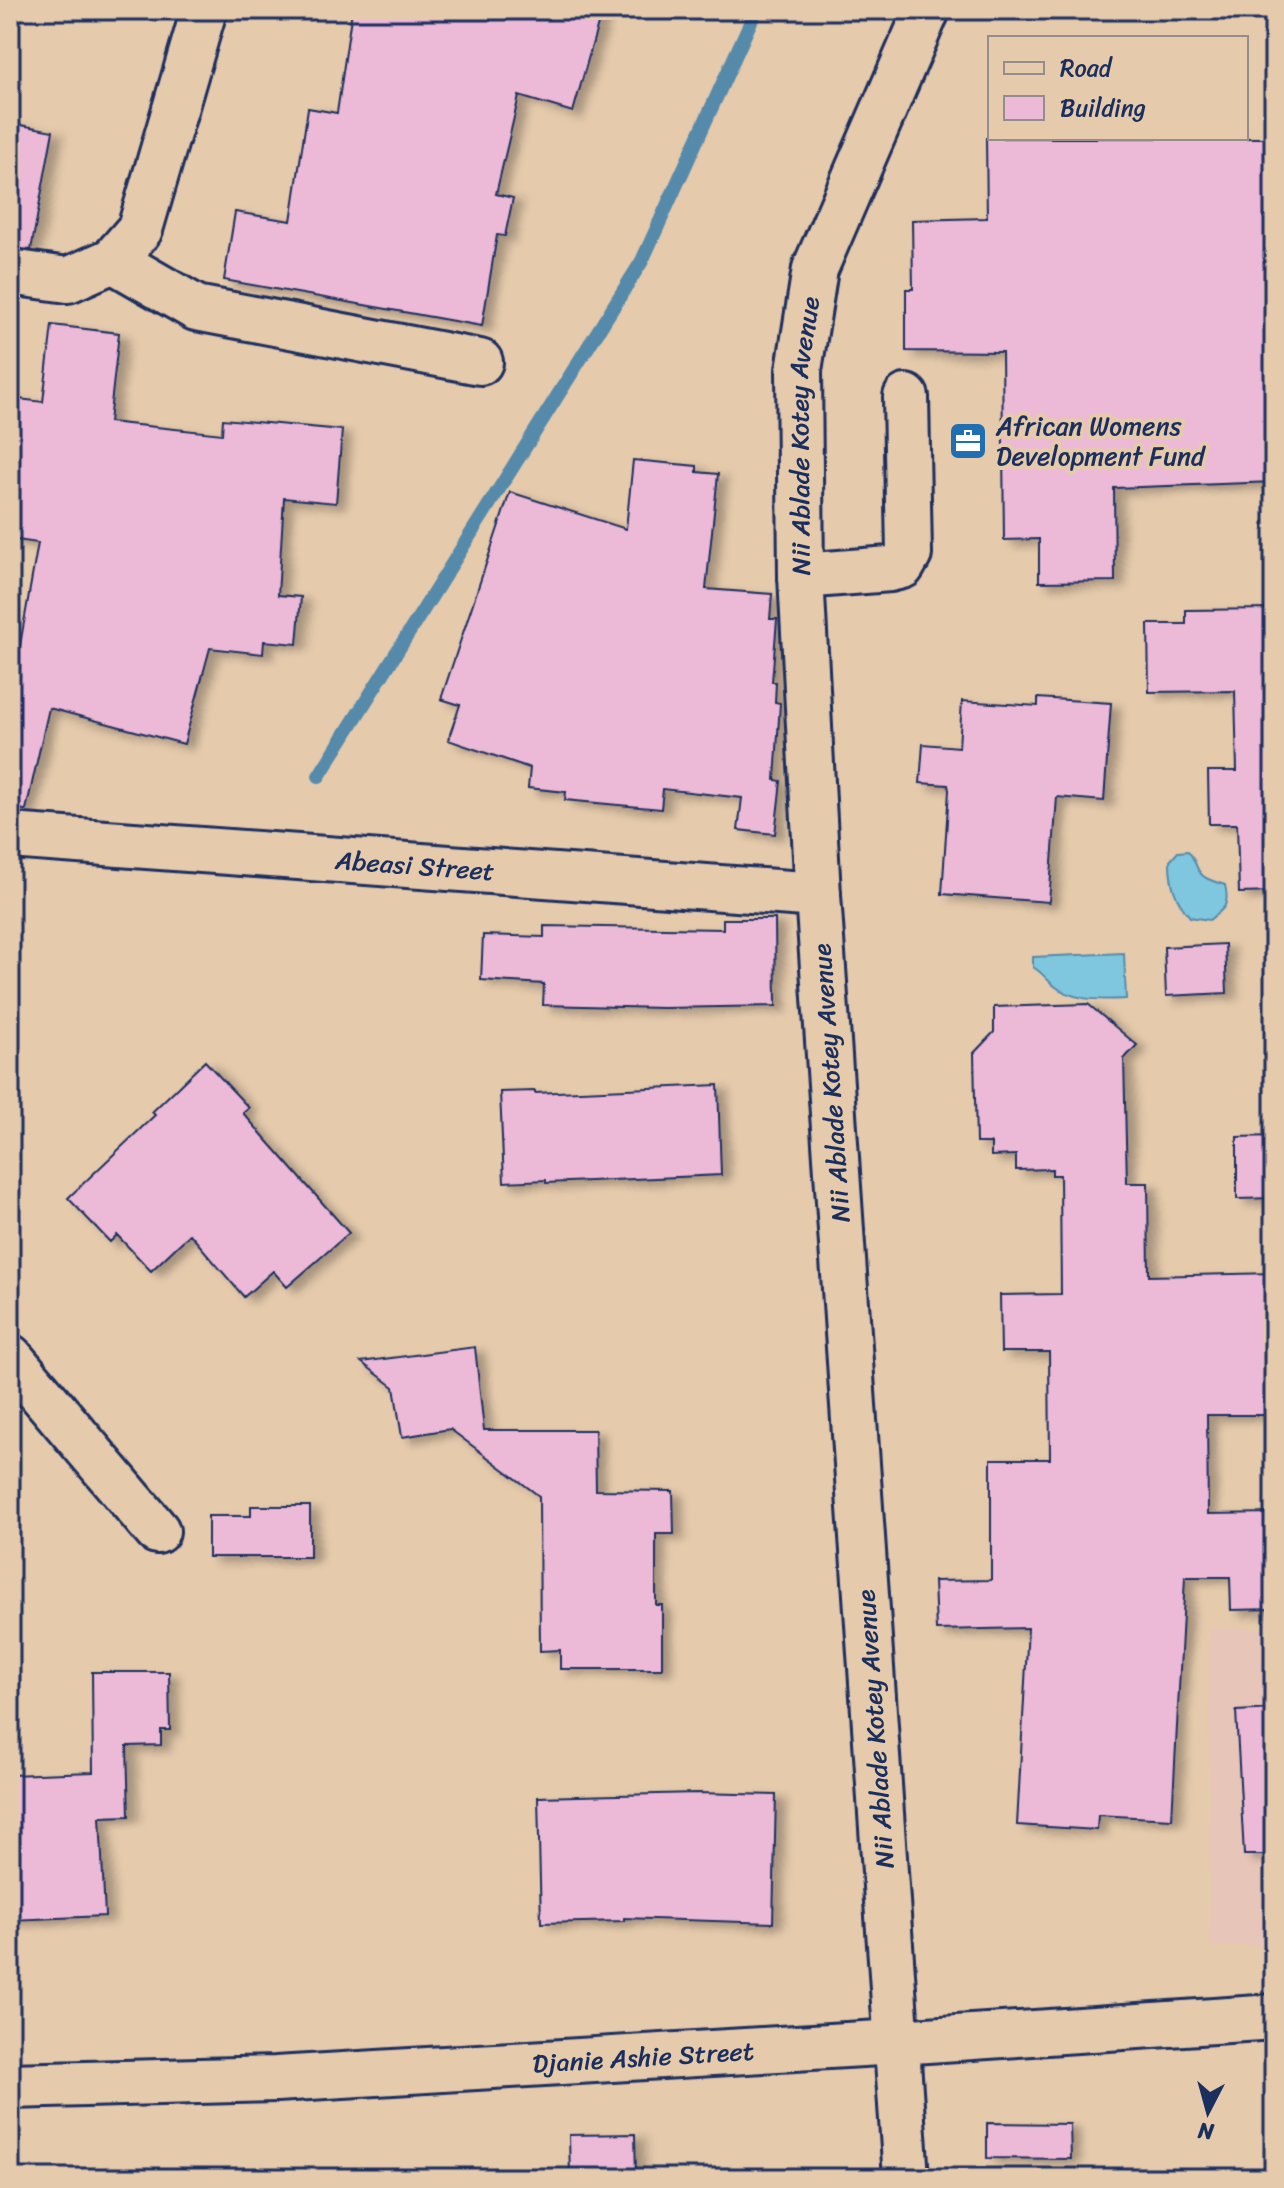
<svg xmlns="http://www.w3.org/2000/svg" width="1284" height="2188" viewBox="0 0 1284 2188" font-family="Sriracha,sans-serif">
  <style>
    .built { fill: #e7c5b9 }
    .water { fill: #7ec7df; stroke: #568aab; stroke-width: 2 }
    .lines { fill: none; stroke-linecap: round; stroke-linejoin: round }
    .stream { stroke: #568aab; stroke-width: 14 }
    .building { fill: #ecb9d7; stroke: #1b2f5e; stroke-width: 2; filter: url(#shadow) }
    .minor-casing { stroke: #1b2f5e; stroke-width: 50 }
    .minor { stroke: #e5caac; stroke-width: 44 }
    .labels { text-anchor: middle; stroke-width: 8; stroke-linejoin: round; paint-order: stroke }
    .poi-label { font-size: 26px; fill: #1b2f5e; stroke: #e5caac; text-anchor: start }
    .street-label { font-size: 26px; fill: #1b2f5e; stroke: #e5caac }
  </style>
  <defs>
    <filter id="shadow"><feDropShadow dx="9" dy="5" stdDeviation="4" flood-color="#0004"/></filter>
  </defs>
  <rect width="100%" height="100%" fill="#e5caac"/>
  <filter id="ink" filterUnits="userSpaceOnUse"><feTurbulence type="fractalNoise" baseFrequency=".0125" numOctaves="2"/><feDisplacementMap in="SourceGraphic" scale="16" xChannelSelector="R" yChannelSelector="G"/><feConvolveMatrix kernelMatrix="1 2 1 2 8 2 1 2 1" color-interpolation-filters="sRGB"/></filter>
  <g filter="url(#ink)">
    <path class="built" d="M 1209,1628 L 1274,1628 L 1274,1946 L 1210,1946 Z"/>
    <path class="water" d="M 1188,851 C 1196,859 1196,873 1206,878 C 1212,881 1219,883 1225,885 C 1230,906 1224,909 1209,920 L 1190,917 C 1175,900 1170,884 1170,861 L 1178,852 Z
      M 1124,953 L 1126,999 C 1100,1000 1073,1002 1052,984 C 1046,978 1041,972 1033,967 L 1033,957 Z"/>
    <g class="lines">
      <path class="stream" d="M 319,776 L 642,261 L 756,10"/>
    </g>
    <path class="building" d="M 352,10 L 602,10 L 573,112 L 519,96 L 496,194 L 513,198 L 505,236 L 497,235 L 482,326 L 224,280 L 235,212 L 291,221 L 308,108 L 337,113 Z
      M 10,123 L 53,131 L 31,250 L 10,248 Z
      M 986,138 L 1274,138 L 1274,482 L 1114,488 L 1115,581 L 1039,582 L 1039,539 L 1004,540 L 1002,352 L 906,351 L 906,289 L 913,289 L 912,220 L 987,218 Z
      M 52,325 L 119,333 L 109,422 L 222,434 L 223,419 L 342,430 L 336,503 L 284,498 L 278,595 L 301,597 L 297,644 L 264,641 L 263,654 L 210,648 L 184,744 L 49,708 L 26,810 L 10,809 L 10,642 L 20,645 L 38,543 L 10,539 L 10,398 L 43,402 Z
      M 633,460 L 697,466 L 697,472 L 718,474 L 706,589 L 772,594 L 770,619 L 777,619 L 772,682 L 776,682 L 775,702 L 780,703 L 775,780 L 781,781 L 775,834 L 738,830 L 742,798 L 663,789 L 661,809 L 565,800 L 566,792 L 528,788 L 530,768 L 448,740 L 460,705 L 441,699 L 510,492 L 626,529 Z
      M 1274,609 L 1274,892 L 1239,893 L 1237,824 L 1209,824 L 1208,771 L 1237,771 L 1235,691 L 1149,692 L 1148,624 L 1186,624 L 1186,610 Z
      M 1038,698 L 1111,703 L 1104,801 L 1057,797 L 1049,902 L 942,894 L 949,790 L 948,785 L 920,783 L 923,744 L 959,747 L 962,701 L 1038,706 Z
      M 723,919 L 775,919 L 776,1006 L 663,1008 L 543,1005 L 544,984 L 481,980 L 483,935 L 544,937 L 544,926 L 723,929 Z
      M 1225,944 L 1227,993 L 1166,996 L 1164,947 Z
      M 1088,1004 L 1137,1045 L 1124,1059 L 1127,1183 L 1148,1183 L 1149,1276 L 1274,1273 L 1274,1415 L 1207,1415 L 1208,1514 L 1274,1513 L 1274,1609 L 1231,1610 L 1230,1577 L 1185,1577 L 1172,1819 L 1098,1815 L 1097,1830 L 1017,1825 L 1028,1628 L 936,1630 L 934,1581 L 991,1580 L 991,1459 L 1050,1459 L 1049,1352 L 1001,1352 L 1000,1295 L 1061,1294 L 1060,1175 L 1052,1175 L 1052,1169 L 1016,1170 L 1016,1155 L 991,1156 L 991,1143 L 976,1143 L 974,1053 L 994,1032 L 994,1007 Z
      M 205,1061 L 249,1108 L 243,1113 L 349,1233 L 287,1287 L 273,1271 L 244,1297 L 190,1234 L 151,1271 L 117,1235 L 110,1242 L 68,1198 L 155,1115 L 152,1112 Z
      M 718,1085 L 721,1175 L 546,1183 L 546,1180 L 504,1182 L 500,1092 L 535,1091 L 535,1093 Z
      M 1274,1136 L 1274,1198 L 1237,1199 L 1237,1137 Z
      M 475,1347 L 484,1430 L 595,1430 L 596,1490 L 673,1491 L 674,1534 L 656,1534 L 656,1605 L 662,1605 L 662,1669 L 560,1669 L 560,1650 L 540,1651 L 539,1496 L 450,1429 L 402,1437 L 394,1387 L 361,1362 Z
      M 251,1506 L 310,1506 L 310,1557 L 208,1557 L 208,1516 L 251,1516 Z
      M 92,1672 L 169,1672 L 170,1730 L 161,1730 L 161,1745 L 127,1746 L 129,1816 L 100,1817 L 105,1916 L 10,1920 L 10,1775 L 93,1772 Z
      M 1274,1709 L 1274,1855 L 1244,1855 L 1236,1711 Z
      M 697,1793 L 776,1795 L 773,1923 L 624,1918 L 624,1921 L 541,1923 L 538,1797 Z
      M 987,2123 L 1070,2124 L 1071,2159 L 987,2158 Z
      M 635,2134 L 636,2176 L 570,2177 L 569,2135 Z"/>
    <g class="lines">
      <defs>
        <g id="minor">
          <path d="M 113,260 L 196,308 L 480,362"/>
          <path d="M 10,272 L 68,280 L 113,260 L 140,229 L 204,10"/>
          <path d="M 801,576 L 890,569 L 902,566 L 909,554 L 906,397"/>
          <path id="s1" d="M 10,836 L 818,895"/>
          <path d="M 10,1357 L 157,1531"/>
          <path id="s2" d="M 10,2086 L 276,2079 L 897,2042 L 1274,2017"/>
          <path id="s3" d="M 906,2178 L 818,895 L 801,576 L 799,370 L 815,269 L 927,10"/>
        </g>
      </defs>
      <use href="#minor" class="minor-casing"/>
      <use href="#minor" class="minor"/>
    </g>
  </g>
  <defs>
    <symbol id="office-square" viewBox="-11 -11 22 22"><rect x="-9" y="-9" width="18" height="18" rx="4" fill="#1f6fb2" stroke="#e5caac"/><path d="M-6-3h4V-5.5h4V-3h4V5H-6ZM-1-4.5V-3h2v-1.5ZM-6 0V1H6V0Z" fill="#fff"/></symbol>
  </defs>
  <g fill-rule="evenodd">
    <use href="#office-square" x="946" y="419" width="44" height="44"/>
  </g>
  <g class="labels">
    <g class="poi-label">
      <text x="996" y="435">African Womens<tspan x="996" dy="30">Development Fund</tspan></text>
    </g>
    <g class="street-label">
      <text dy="9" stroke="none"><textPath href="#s3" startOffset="1746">Nii Ablade Kotey Avenue</textPath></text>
      <text dy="9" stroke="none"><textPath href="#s1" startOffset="406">Abeasi Street</textPath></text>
      <text transform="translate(831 1083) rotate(-94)" y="9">Nii Ablade Kotey Avenue</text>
      <text transform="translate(875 1729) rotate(-94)" y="9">Nii Ablade Kotey Avenue</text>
      <text dy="9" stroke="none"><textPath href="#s2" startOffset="634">Djanie Ashie Street</textPath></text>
    </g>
  </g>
  <rect width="1284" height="2188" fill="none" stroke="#e5caac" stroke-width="40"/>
  <rect x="20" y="20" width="1244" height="2148" fill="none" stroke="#1b2f5e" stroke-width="3" filter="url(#ink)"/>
  <rect x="988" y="36" width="260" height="104" fill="#e5caac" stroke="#948c8d" stroke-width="2"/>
  <rect x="1004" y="62" width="40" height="12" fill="#e5caac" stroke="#948c8d" stroke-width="2"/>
  <text x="1060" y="76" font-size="24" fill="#1b2f5e">Road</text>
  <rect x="1004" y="96" width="40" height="24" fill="#ecb9d7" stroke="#948c8d" stroke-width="2"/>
  <text x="1060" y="116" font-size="24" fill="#1b2f5e">Building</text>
  <g transform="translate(1208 2112) rotate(186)" stroke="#e5caac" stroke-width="6" paint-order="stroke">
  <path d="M0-6L14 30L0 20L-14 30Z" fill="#1b2f5e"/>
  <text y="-12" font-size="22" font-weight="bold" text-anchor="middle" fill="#1b2f5e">N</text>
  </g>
</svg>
